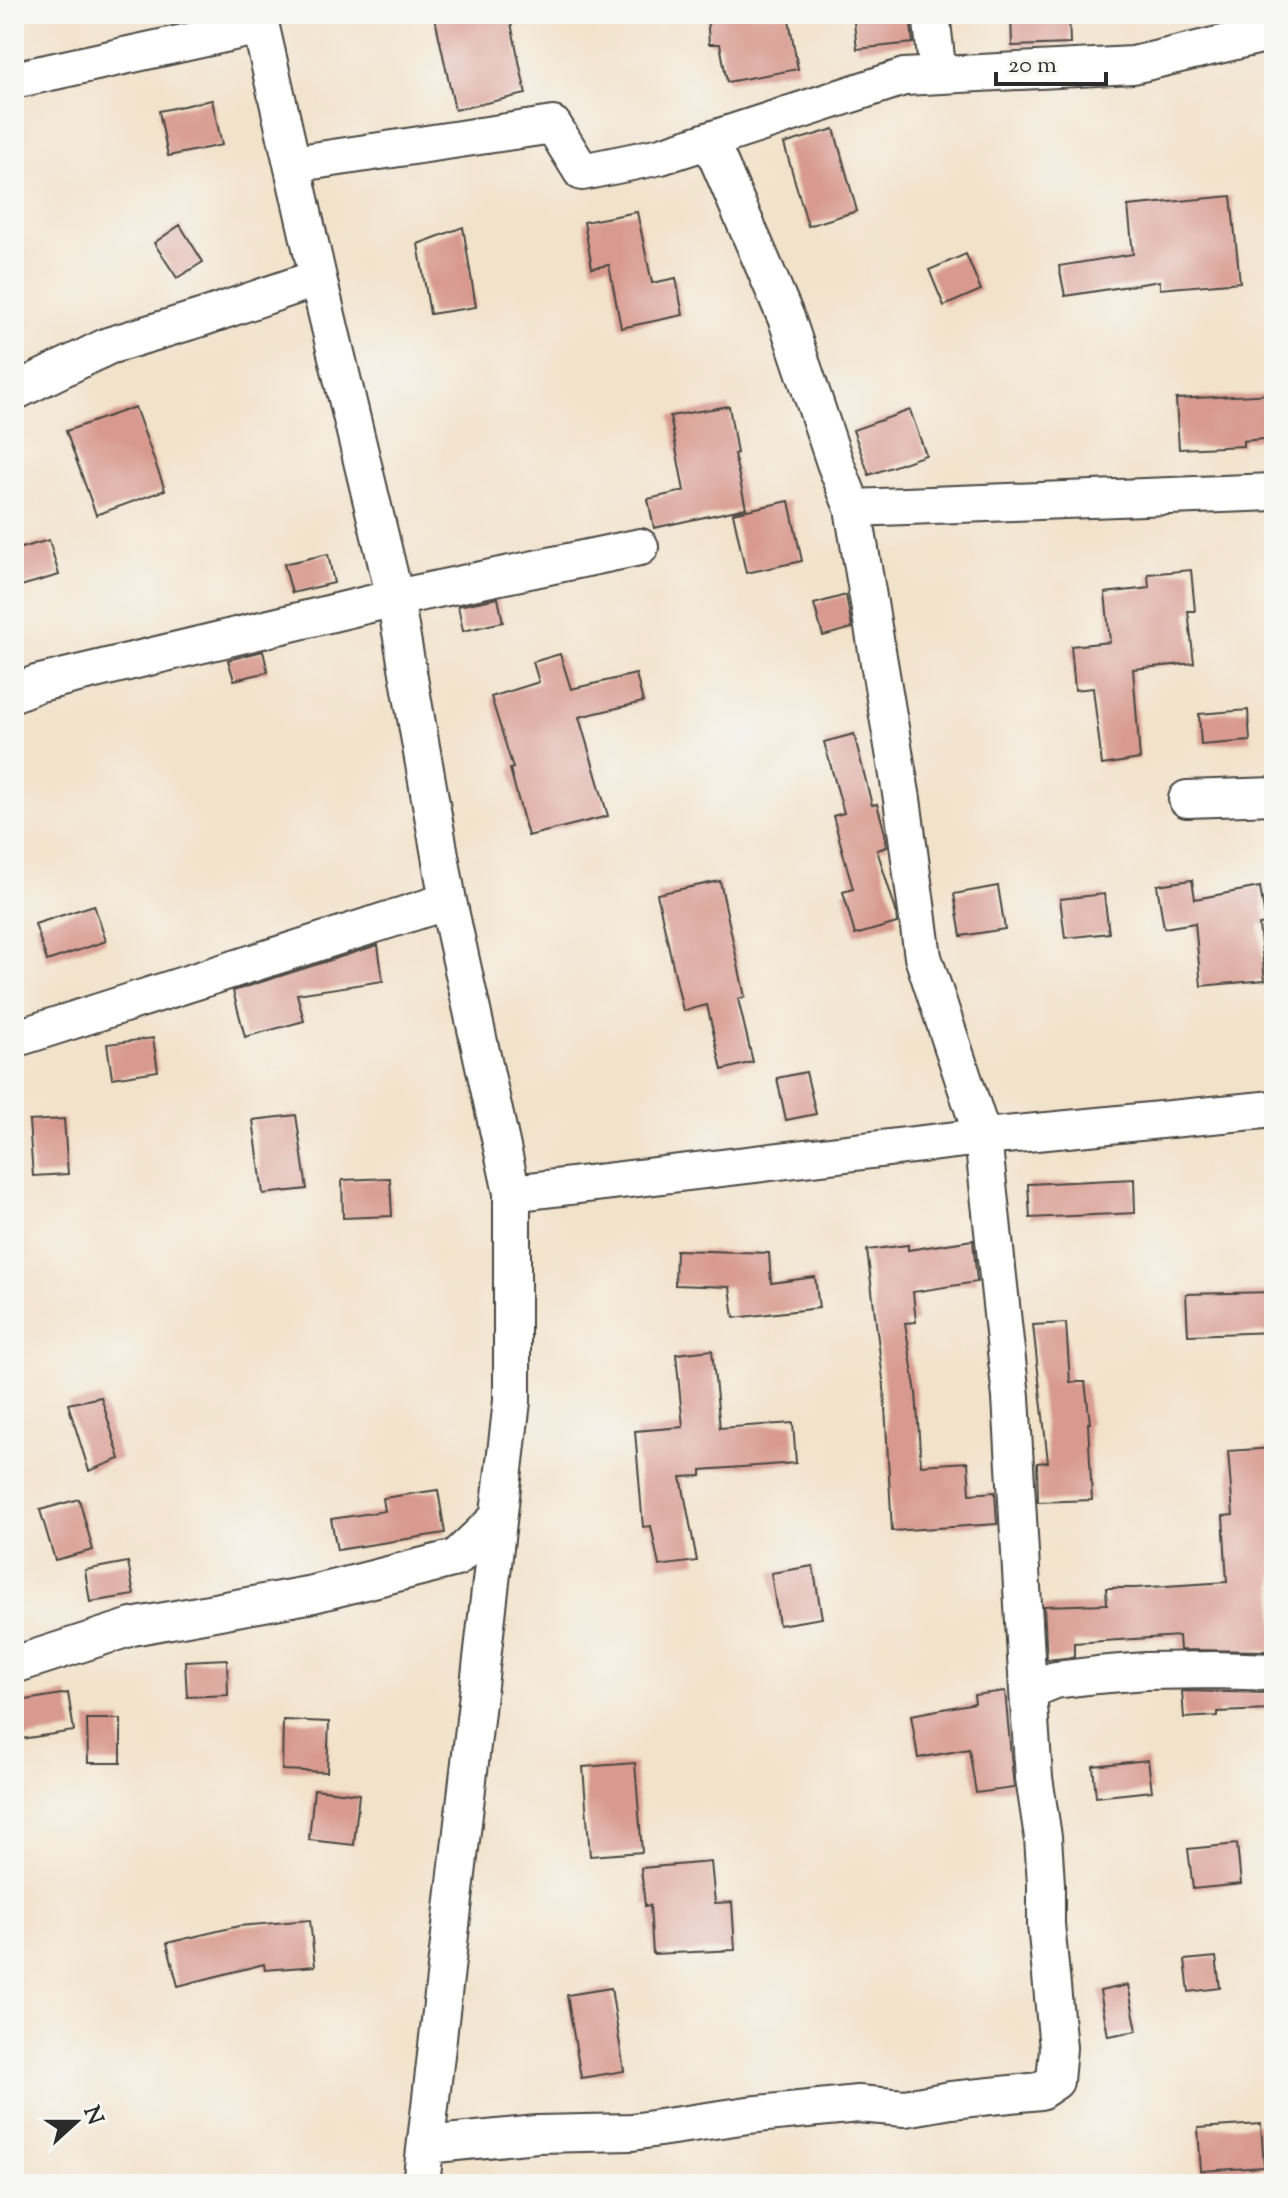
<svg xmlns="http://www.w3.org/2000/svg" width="1288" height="2198" viewBox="0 0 1288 2198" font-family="'Sorts Mill Goudy',serif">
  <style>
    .building { fill: #d89a8f }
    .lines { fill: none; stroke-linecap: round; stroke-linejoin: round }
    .minor-casing { stroke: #494643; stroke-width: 40 }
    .minor { stroke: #fff; stroke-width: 36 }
  </style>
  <rect width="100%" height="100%" fill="#f6f6f2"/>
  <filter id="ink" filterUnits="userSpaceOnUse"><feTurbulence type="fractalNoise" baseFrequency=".0125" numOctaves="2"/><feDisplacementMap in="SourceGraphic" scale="16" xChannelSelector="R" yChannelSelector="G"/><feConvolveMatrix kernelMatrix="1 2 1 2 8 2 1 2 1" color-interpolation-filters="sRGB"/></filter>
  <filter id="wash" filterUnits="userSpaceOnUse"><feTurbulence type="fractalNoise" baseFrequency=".006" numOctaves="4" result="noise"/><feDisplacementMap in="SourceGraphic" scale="32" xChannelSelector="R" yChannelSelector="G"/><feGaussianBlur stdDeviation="1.8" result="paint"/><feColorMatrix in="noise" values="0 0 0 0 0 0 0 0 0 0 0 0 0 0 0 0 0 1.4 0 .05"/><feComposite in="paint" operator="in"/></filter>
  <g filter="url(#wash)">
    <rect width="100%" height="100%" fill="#f2e2ca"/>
    <g id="blocks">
      <path class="building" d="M 434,14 L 509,14 L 526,94 L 455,110 Z
        M 707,14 L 788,14 L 798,69 L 727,82 L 720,44 L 709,44 Z
        M 853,14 L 910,14 L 913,43 L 857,49 Z
        M 1011,14 L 1069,14 L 1070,44 L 1012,46 Z
        M 212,100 L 222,145 L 168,156 L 159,111 Z
        M 834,129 L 857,211 L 808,226 L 784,144 Z
        M 1231,196 L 1240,282 L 1160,289 L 1160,281 L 1065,296 L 1059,266 L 1133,254 L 1128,206 Z
        M 637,212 L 652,283 L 676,278 L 683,315 L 621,328 L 609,265 L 592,268 L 584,222 Z
        M 180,225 L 203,262 L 177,278 L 154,243 Z
        M 463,227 L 476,307 L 430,314 L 418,244 Z
        M 966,254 L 981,290 L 944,306 L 929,270 Z
        M 1274,394 L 1274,438 L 1243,441 L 1243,446 L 1179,449 L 1176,399 Z
        M 729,406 L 737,453 L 734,454 L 746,508 L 654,528 L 648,499 L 684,491 L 670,416 Z
        M 135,407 L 165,490 L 96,515 L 66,431 Z
        M 910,410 L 926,455 L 869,475 L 853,430 Z
        M 789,501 L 802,561 L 746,573 L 733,513 Z
        M 49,540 L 59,575 L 14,588 L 14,550 Z
        M 328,554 L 334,583 L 292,593 L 284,564 Z
        M 1191,570 L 1195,611 L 1188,611 L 1194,663 L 1133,669 L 1140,759 L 1102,765 L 1093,688 L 1075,690 L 1071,646 L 1110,642 L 1105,593 L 1149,588 L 1148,574 Z
        M 846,595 L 852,628 L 823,636 L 814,604 Z
        M 498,598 L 503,622 L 463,631 L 458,606 Z
        M 263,651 L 268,672 L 234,680 L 228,660 Z
        M 560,654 L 571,689 L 636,674 L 643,702 L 579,717 L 608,816 L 528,836 L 510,769 L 513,768 L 491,697 L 539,682 L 533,662 Z
        M 1248,710 L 1250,741 L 1201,745 L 1199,714 Z
        M 854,734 L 872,805 L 877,804 L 885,833 L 887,847 L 877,850 L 896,911 L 897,923 L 855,935 L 843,892 L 853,889 L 833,816 L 844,813 L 824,742 Z
        M 1192,880 L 1195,899 L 1260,887 L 1266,924 L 1259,925 L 1265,980 L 1201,986 L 1195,923 L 1164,928 L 1157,885 Z
        M 720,881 L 745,997 L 738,999 L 753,1062 L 722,1070 L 707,1005 L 683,1011 L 657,894 Z
        M 998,886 L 1005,929 L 961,936 L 954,894 Z
        M 1104,894 L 1109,933 L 1065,938 L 1060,899 Z
        M 94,905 L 106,941 L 47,961 L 35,924 Z
        M 378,945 L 383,981 L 297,994 L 304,1021 L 245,1037 L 233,991 Z
        M 153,1038 L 158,1071 L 112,1078 L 107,1044 Z
        M 806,1072 L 816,1114 L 786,1120 L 777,1078 Z
        M 296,1115 L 307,1189 L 263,1194 L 253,1120 Z
        M 64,1119 L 68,1174 L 33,1176 L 29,1121 Z
        M 390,1178 L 392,1216 L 343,1218 L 342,1180 Z
        M 1134,1179 L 1135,1213 L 1030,1218 L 1028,1184 Z
        M 973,1240 L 977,1282 L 913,1292 L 916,1322 L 905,1323 L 916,1393 L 921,1465 L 968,1462 L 970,1494 L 995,1492 L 997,1524 L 892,1531 L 884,1388 L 867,1250 L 908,1245 L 908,1250 Z
        M 676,1250 L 769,1253 L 771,1283 L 815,1277 L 819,1308 L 734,1318 L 730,1287 L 675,1285 Z
        M 1274,1292 L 1274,1332 L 1188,1335 L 1186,1294 Z
        M 1066,1323 L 1070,1382 L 1085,1382 L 1090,1423 L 1088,1423 L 1092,1500 L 1038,1502 L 1037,1463 L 1048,1462 L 1033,1325 Z
        M 712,1350 L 720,1428 L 793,1423 L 796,1463 L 701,1470 L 701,1476 L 681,1477 L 697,1561 L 659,1566 L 651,1526 L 643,1527 L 635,1431 L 683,1427 L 676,1354 Z
        M 101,1397 L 120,1459 L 89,1471 L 68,1404 Z
        M 1274,1448 L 1274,1651 L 1180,1650 L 1179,1636 L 1074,1643 L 1074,1657 L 1047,1660 L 1044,1606 L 1107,1604 L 1106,1588 L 1135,1588 L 1227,1582 L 1223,1516 L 1233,1515 L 1228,1451 Z
        M 438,1490 L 445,1533 L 337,1550 L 331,1519 L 385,1511 L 383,1498 Z
        M 79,1499 L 93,1550 L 55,1560 L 40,1510 Z
        M 128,1562 L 134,1595 L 90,1602 L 85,1570 Z
        M 813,1566 L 822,1618 L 779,1625 L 771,1573 Z
        M 227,1659 L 228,1695 L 187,1697 L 185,1661 Z
        M 1005,1691 L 1014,1788 L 976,1793 L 969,1749 L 918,1758 L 911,1715 L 975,1703 L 974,1695 Z
        M 1182,1691 L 1271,1693 L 1271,1710 L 1218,1712 L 1218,1716 L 1184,1718 Z
        M 68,1693 L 74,1731 L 14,1740 L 14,1702 Z
        M 87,1719 L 121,1719 L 121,1763 L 88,1763 Z
        M 283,1720 L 329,1722 L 327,1772 L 282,1770 Z
        M 1148,1760 L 1152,1791 L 1096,1797 L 1093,1766 Z
        M 635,1763 L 642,1852 L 590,1856 L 583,1767 Z
        M 314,1789 L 359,1794 L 354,1845 L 309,1840 Z
        M 1237,1844 L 1241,1884 L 1193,1889 L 1188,1849 Z
        M 711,1862 L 715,1903 L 732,1902 L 735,1950 L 653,1954 L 650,1905 L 645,1906 L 641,1868 Z
        M 310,1920 L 315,1966 L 265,1970 L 264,1964 L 178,1986 L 167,1943 L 239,1926 Z
        M 1216,1957 L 1220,1988 L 1189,1992 L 1185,1960 Z
        M 1128,1985 L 1137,2031 L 1108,2036 L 1100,1991 Z
        M 611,1988 L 624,2071 L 581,2078 L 567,1995 Z
        M 1261,2124 L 1264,2167 L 1201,2171 L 1198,2128 Z"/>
    </g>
  </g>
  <g filter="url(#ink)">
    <use href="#blocks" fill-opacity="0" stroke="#494643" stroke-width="2"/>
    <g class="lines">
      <defs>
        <path id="minor" d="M 258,14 L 318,278 L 395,598 L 448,901 L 512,1193 L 512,1401 L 421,2184
          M 931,14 L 938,75
          M 14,80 L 261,26
          M 710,141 L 787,320 L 835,463 L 853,508 L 902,799 L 923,957 L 983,1138 L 1011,1397 L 1028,1691
          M 293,164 L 553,125 L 582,172 L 661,156 L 904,77 L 1133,65 L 1274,32
          M 14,392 L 108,346 L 204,317 L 318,278
          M 853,508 L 1274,492
          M 14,693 L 36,684 L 395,598 L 640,547
          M 1187,799 L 1274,796
          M 14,1039 L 448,901
          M 512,1193 L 964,1139 L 1274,1109
          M 14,1665 L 132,1627 L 313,1594 L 456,1558 L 497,1519
          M 426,2145 L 537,2134 L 632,2132 L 748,2115 L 858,2104 L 905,2108 L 951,2100 L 1040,2091 L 1055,2081 L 1058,2048 L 1046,1924 L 1046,1884 L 1043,1837 L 1034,1778 L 1028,1691 L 1055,1680 L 1097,1675 L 1146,1671 L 1214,1670 L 1274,1672"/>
      </defs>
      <use href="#minor" class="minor-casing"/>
      <use href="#minor" class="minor"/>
    </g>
  </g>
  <rect width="1288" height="2198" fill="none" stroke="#f6f6f2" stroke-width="48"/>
  <g transform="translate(76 2122) rotate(69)" stroke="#f6f6f2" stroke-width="6" paint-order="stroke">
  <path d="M0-6L14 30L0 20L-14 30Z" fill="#2b2b2b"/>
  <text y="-12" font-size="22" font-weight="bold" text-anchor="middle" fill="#2b2b2b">N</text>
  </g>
  <path d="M996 72v12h110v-12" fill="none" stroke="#2b2b2b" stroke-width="4"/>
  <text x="1008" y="72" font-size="24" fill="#2b2b2b" stroke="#f6f6f2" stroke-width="6" paint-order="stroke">20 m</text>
</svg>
